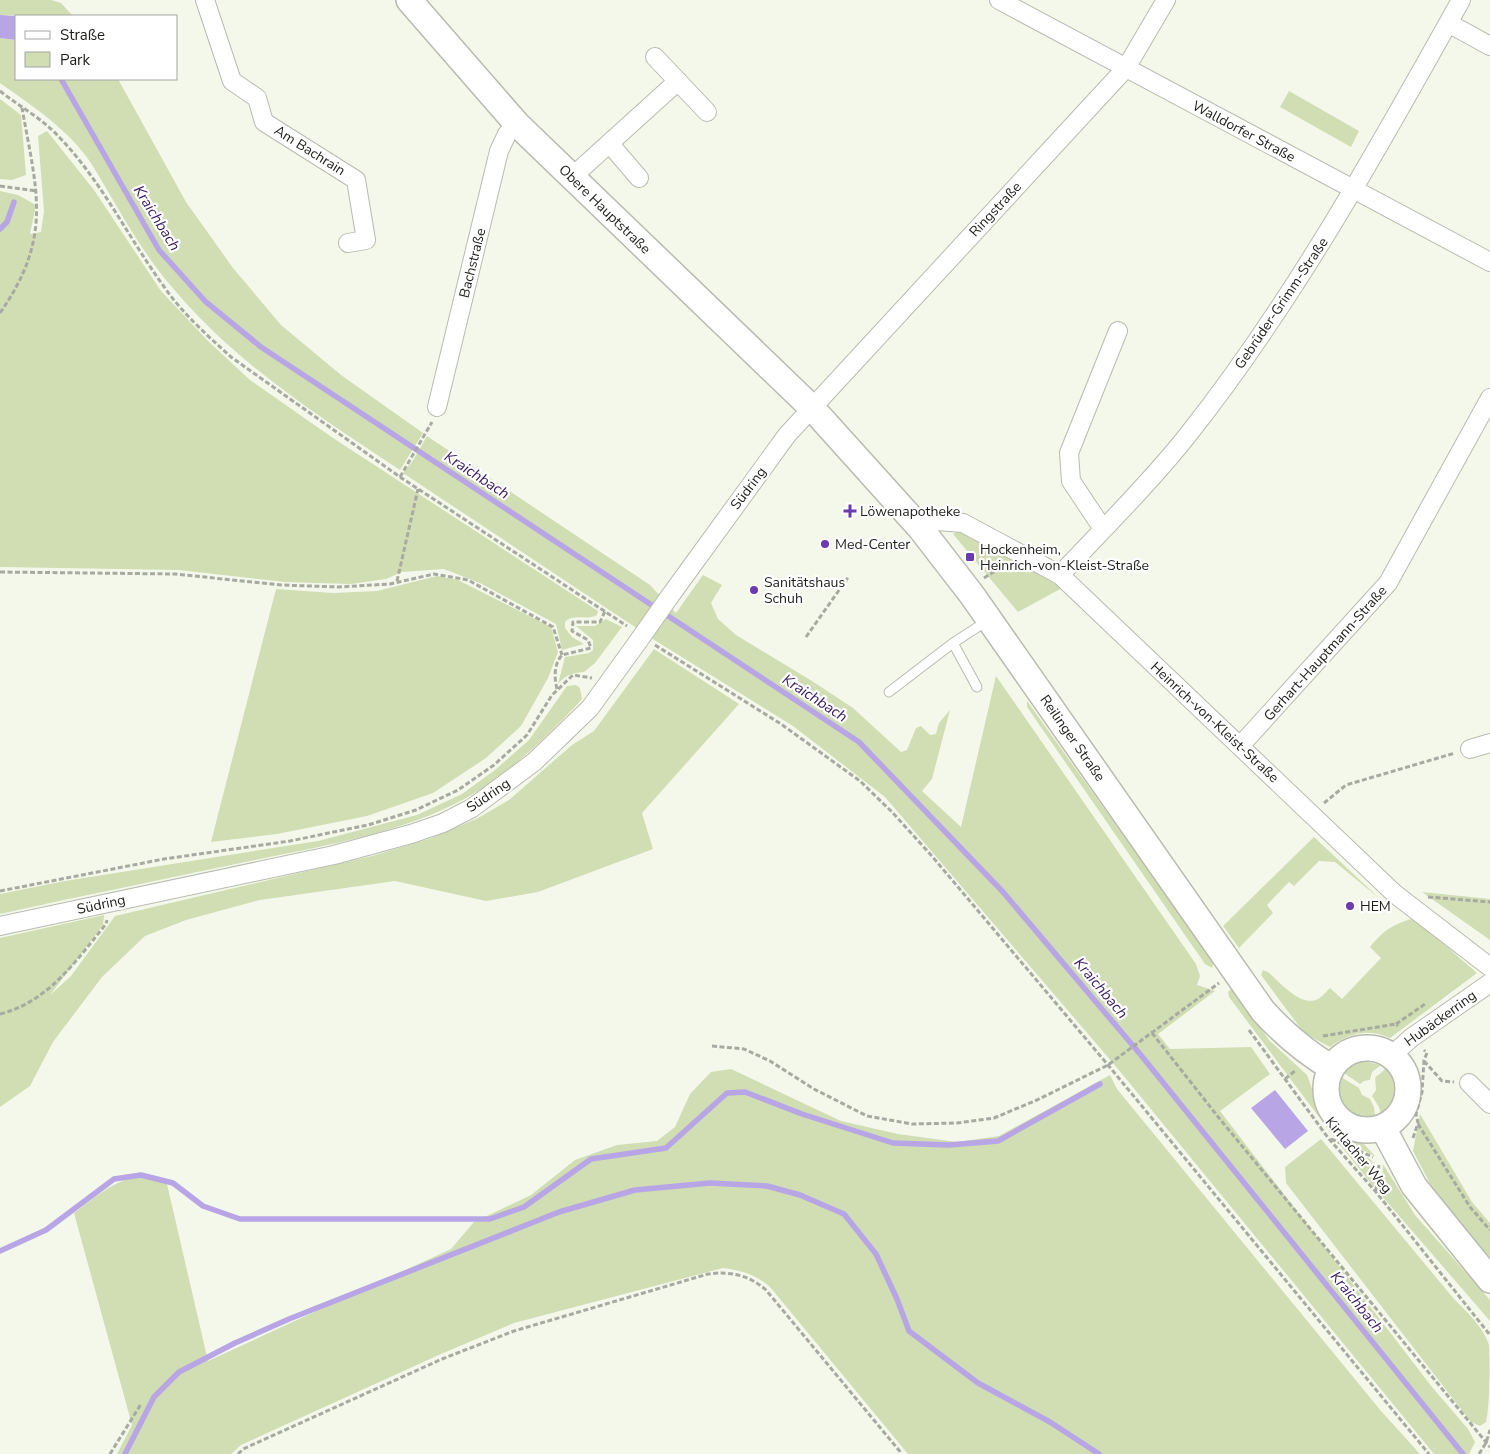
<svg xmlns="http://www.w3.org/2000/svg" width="1490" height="1454" viewBox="0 0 1490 1454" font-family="'Nunito Sans',sans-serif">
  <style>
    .green { fill: #d1ddb3 }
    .water { fill: #b8a5e5 }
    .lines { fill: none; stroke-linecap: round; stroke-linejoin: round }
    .stream { stroke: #b8a5e5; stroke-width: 5.5 }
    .lane-casing { stroke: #b8bcb0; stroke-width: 11 }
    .street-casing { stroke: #b8bcb0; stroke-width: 20 }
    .secondary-casing { stroke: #b8bcb0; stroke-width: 28 }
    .path { stroke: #a7aaa0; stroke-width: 3; stroke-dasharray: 5 2.5; stroke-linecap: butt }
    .lane { stroke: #fff; stroke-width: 9 }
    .street { stroke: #fff; stroke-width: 18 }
    .secondary { stroke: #fff; stroke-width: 25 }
    .street-bridge-casing { stroke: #b8bcb0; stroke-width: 20; stroke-linecap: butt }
    .street-bridge { stroke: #fff; stroke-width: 18 }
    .poi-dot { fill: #6b3ab1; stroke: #fff; stroke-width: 2 }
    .labels { text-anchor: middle; stroke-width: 4.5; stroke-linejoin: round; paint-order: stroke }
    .street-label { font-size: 14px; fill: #1e1f1b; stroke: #fff }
    .poi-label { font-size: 14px; fill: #1e1f1b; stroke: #fff; text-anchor: start }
    .water-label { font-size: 15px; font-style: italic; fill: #3a1b65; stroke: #fff }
  </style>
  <rect width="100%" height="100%" fill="#f4f8eb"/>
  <path class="green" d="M 0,0 L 51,0 L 61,3 L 73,16 L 0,15 Z
    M 0,38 L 16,40 L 16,79 L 118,79 L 186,202 L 233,268 L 281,325 L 341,375 L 423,433 L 400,470 C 318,416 234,362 171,286 C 147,258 128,226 110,195 C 102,182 95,168 86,156 C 64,127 30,104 0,83 Z
    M 1289,91 L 1359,131 L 1351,147 L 1280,107 Z
    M 0,99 L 21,115 L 26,175 L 12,180 L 0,179 Z
    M 47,131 L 94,190 L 161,291 L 208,341 L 250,380 L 333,438 L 598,611 L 597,615 C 586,621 574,613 565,622 L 565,628 L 572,637 L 584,644 L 562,650 L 556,624 L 482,584 L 444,569 L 402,572 L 386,579 L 351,584 L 285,582 L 179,570 L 0,567 L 0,191 L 18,195 L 36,205 L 30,234 L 41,232 L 44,211 L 38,136 Z
    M 427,436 L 650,585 L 676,613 L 703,575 L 722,585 L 711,603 L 718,619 L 736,635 L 812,681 L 853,708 L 901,752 L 907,750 L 916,728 L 921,726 L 930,735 L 936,734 L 939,723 L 950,710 L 932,779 L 922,791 L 961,827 L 996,676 L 1196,964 L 1200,976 L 1197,985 L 1215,991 L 1158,1034 L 1170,1049 L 1251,1047 L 1270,1074 L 1220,1111 L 1432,1387 L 1468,1429 L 1475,1442 L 1469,1454 L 1434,1454 L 1118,1069 L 885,797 L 793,726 L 656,641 L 403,473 L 412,462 Z
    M 958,531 L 969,533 L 1062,588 L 1018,612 L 953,534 Z
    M 437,576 L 458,580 L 551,627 L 558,652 L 548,678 L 521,726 L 486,758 L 433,793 L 367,816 L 277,834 L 211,842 L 276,589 L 333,593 L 377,591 Z
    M 606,619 L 622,627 L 595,663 L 584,672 C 573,673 565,675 558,684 L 565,657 L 589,653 L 593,650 L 593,640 L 576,626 L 595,626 Z
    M 654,649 L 739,704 L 642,813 L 653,849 L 538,892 L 486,901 L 395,881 L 260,900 L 186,920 L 145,936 L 102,977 L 53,1042 L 30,1086 L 0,1107 L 0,938 L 104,915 L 103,925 L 50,995 L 71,976 L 115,916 L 372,856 L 429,839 L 478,818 L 509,800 L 572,745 L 594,731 Z
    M 576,685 L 580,688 L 582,699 C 549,735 511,772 468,797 C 403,833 327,845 255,860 C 170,878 85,895 0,914 L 0,894 L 65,881 L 318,841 L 417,815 L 462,794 L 495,770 L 529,740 L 567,686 Z
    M 1027,701 L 1214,962 L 1212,968 L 1205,964 L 1027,707 Z
    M 1314,837 L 1380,899 L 1335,862 L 1319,861 L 1294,886 L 1289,882 L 1267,905 L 1273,913 L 1239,948 L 1223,926 Z
    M 1422,892 L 1490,899 L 1490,940 Z
    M 1414,918 L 1477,973 L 1390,1038 C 1369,1028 1348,1033 1330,1047 L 1304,1033 L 1261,975 L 1263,970 L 1268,972 C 1280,982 1301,1008 1318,999 C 1323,996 1327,991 1330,988 L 1342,999 L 1381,958 L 1370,947 C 1385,929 1392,925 1414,918 Z
    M 1232,988 L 1269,1040 L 1307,1075 L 1320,1110 L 1326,1122 L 1339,1132 L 1362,1142 L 1375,1156 L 1334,1137 L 1229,997 L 1228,992 Z
    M 1362,1061 L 1381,1065 L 1372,1072 L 1370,1080 L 1364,1081 L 1360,1084 L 1344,1073 L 1352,1066 Z
    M 1386,1068 C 1401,1083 1397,1103 1381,1114 L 1379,1107 L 1372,1096 L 1376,1090 C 1375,1071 1373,1082 1386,1068 Z
    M 731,1069 L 841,1121 L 898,1134 L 957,1142 L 999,1136 L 1110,1075 L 1117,1089 L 1381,1411 L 1420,1454 L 908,1454 L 770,1287 C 755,1274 743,1271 723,1268 L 514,1323 L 441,1354 L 241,1445 L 231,1454 L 117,1454 L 132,1425 L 74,1213 C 94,1199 118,1175 144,1178 C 151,1179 159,1182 167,1184 L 208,1361 L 451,1249 L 474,1222 L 531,1195 L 575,1160 L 617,1145 L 657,1141 L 675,1127 L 690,1094 L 711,1072 Z
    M 1341,1077 L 1359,1088 L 1362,1095 L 1370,1099 L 1374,1107 L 1375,1117 C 1351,1121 1332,1101 1341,1077 Z
    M 1420,1114 L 1472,1202 L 1490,1223 L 1490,1260 L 1433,1189 L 1413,1151 Z
    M 1321,1139 L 1454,1299 C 1467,1312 1484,1328 1489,1345 C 1490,1359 1490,1407 1486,1422 L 1480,1426 L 1471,1422 L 1286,1183 L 1285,1167 Z
    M 1340,1145 L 1370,1159 L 1376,1167 L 1374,1187 Z
    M 1383,1164 L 1415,1215 L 1490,1300 L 1490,1321 L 1381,1195 Z"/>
  <path class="water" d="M 0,15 L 18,16 L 16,40 L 0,38 Z
    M 1275,1090 L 1308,1131 L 1285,1149 L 1251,1108 Z"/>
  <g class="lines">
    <path class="stream" d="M 61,79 L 159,250 L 205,301 L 261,347 L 859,742 L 1003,892 L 1140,1054 L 1463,1454
      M 0,229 L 7,222 L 14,202
      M 0,1251 L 46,1230 L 114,1179 L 141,1175 L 173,1183 L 203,1206 L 240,1219 L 490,1219 L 524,1207 L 591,1159 L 666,1148 L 727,1093 L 745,1092 L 802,1114 L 893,1143 L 949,1145 L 998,1141 L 1100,1084
      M 125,1454 L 154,1397 L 179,1372 L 235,1343 L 289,1319 L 559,1212 L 635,1190 L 710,1183 L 767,1186 L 800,1195 L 844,1214 L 876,1254 L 897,1299 L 909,1331 L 978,1383 L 1050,1422 L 1099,1454"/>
    <defs>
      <path id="lane" d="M 953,643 L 977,687
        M 889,692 L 953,643 L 987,621"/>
      <path id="street" d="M 205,0 L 232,81 L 257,98 L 264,122 L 356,180 L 366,240 L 348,243
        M 999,0 L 1490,262
        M 1448,23 L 1490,46
        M 655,57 L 707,112
        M 609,143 L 639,178
        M 572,177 L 678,81
        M 437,407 L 499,151 L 507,134 L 517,124
        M 921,529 L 937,521 L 963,523 L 1060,575 L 1395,894 L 1490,967
        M 1103,529 L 1071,481 L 1069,453 L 1118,331
        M 1060,575 C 1102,530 1149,484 1187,436 C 1294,301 1377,150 1461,0
        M 670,596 L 787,435 L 1126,68 L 1166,0
        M 1240,746 L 1388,583 L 1490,398
        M 1470,749 L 1490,743
        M 0,926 L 334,855 L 411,834 L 443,823 L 472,808 L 534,762 L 590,708 L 637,643
        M 1391,1056 L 1411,1038 L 1490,983
        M 1469,1083 L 1490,1104"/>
      <path id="secondary" d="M 409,0 L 517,124 L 812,408 L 921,529 L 972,595 L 1263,1011 C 1284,1034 1305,1052 1332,1068
        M1326 1089a41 41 0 1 1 82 0a41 41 0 1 1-82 0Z
        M 1383,1128 L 1414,1186 L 1490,1280"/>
    </defs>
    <use href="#lane" class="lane-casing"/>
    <use href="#street" class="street-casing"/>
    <use href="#secondary" class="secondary-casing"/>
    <path class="path" d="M 0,91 C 20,107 43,119 60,138 C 103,183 129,239 165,288 C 183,314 208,336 231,357 L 400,477 L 627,626
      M 0,186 L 37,191
      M 0,313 C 53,237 37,192 22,108
      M 400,477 L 432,422
      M 0,572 L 175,574 L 281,585 L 338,587 L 390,584 L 434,574 L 468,580 L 553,627 L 562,655
      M 984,578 L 1004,565
      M 397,581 L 418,489
      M 806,637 L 849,576
      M 655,645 L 781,724 L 860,781 L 892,812 L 931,855 L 1108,1065 L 1429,1454
      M 557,689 C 554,677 554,664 562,655 L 591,648 L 588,640 L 572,631 L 573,622 L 600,622 L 605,611
      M 1324,803 L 1346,785 L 1455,753
      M 0,891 L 164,859 L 290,841 L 368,825 L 416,810 L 458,790 L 494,765 L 527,735 L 552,695 L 573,675 L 592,678
      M 1428,897 L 1490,902
      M 0,1014 C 48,1002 76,961 106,924 L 107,920
      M 1396,1024 L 1425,1004
      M 1249,1030 L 1329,1139 L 1376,1192 L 1490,1335
      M 1152,1033 L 1219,1118 L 1490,1447
      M 1323,1036 L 1396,1024 L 1398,1026
      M 712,1046 L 744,1049 L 770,1061 L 814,1089 L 867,1116 L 912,1124 L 957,1123 L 994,1118 L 1037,1100 L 1108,1065 L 1219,983
      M 1424,1061 L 1442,1081 L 1454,1082
      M 1285,1079 L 1296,1070
      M 1418,1124 L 1470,1207 L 1490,1230
      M 1413,1138 L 1418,1123 L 1416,1114 L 1422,1092 L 1424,1060 L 1427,1053 L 1424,1050
      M 1331,1139 L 1373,1157
      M 1376,1191 L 1379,1165
      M 110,1454 L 141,1404
      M 238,1454 L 243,1449 L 442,1359 L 514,1331 L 708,1274 C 730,1271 749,1275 766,1290 L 902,1454
      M 1479,1454 L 1486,1443 L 1490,1430"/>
    <use href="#lane" class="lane"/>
    <use href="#street" class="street"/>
    <use href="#secondary" class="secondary"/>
    <defs>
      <path id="street-bridge" d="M 637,643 L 670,596"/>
    </defs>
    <use href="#street-bridge" class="street-bridge-casing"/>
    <use href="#street-bridge" class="street-bridge"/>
  </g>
  <g class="poi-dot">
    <path d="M847.5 503.5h5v5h5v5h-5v5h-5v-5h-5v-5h5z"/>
    <circle cx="825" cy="544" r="5"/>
    <rect x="965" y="552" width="10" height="10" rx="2.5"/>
    <circle cx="754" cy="590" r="5"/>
    <circle cx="1350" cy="906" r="5"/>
  </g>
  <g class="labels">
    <g class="street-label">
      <text transform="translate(1244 131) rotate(28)" y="5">Walldorfer Straße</text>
      <text transform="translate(310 150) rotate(32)" y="5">Am Bachrain</text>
      <text transform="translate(605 209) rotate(44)" y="5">Obere Hauptstraße</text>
      <text transform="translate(995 209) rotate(-47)" y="5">Ringstraße</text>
      <text transform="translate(472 263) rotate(-76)" y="5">Bachstraße</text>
      <text transform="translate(1281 303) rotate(-56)" y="5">Gebrüder-Grimm-Straße</text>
      <text transform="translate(748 488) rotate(-53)" y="5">Südring</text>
      <text transform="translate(1325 653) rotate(-48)" y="5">Gerhart-Hauptmann-Straße</text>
      <text transform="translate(1215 722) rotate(43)" y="5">Heinrich-von-Kleist-Straße</text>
      <text transform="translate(1073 738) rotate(55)" y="5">Reilinger Straße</text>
      <text transform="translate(488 795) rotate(-34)" y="5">Südring</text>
      <text transform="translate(101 904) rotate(-12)" y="5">Südring</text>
      <text transform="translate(1440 1018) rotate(-36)" y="5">Hubäckerring</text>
      <text transform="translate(1359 1155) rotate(50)" y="5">Kirrlacher Weg</text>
    </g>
    <g class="poi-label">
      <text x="860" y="516">Löwenapotheke</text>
      <text x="835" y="549">Med-Center</text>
      <text x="980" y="554">Hockenheim,<tspan x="980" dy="16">Heinrich-von-Kleist-Straße</tspan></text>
      <text x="764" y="587">Sanitätshaus<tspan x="764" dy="16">Schuh</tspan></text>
      <text x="1360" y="911">HEM</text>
    </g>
    <g class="water-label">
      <text transform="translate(157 218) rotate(58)" y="5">Kraichbach</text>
      <text transform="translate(477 475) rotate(33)" y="5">Kraichbach</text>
      <text transform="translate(815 698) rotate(33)" y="5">Kraichbach</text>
      <text transform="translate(1101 988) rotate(50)" y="5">Kraichbach</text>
      <text transform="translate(1357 1302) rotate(51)" y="5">Kraichbach</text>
    </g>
  </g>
  <rect x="15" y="15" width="162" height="65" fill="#ffffff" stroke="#a5a5a4"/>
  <rect x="25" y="31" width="25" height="8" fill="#ffffff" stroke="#a5a5a4"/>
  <text x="60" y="40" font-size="15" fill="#1e1f1b">Straße</text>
  <rect x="25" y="52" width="25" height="15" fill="#d1ddb3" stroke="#a5a5a4"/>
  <text x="60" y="65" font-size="15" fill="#1e1f1b">Park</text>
</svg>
